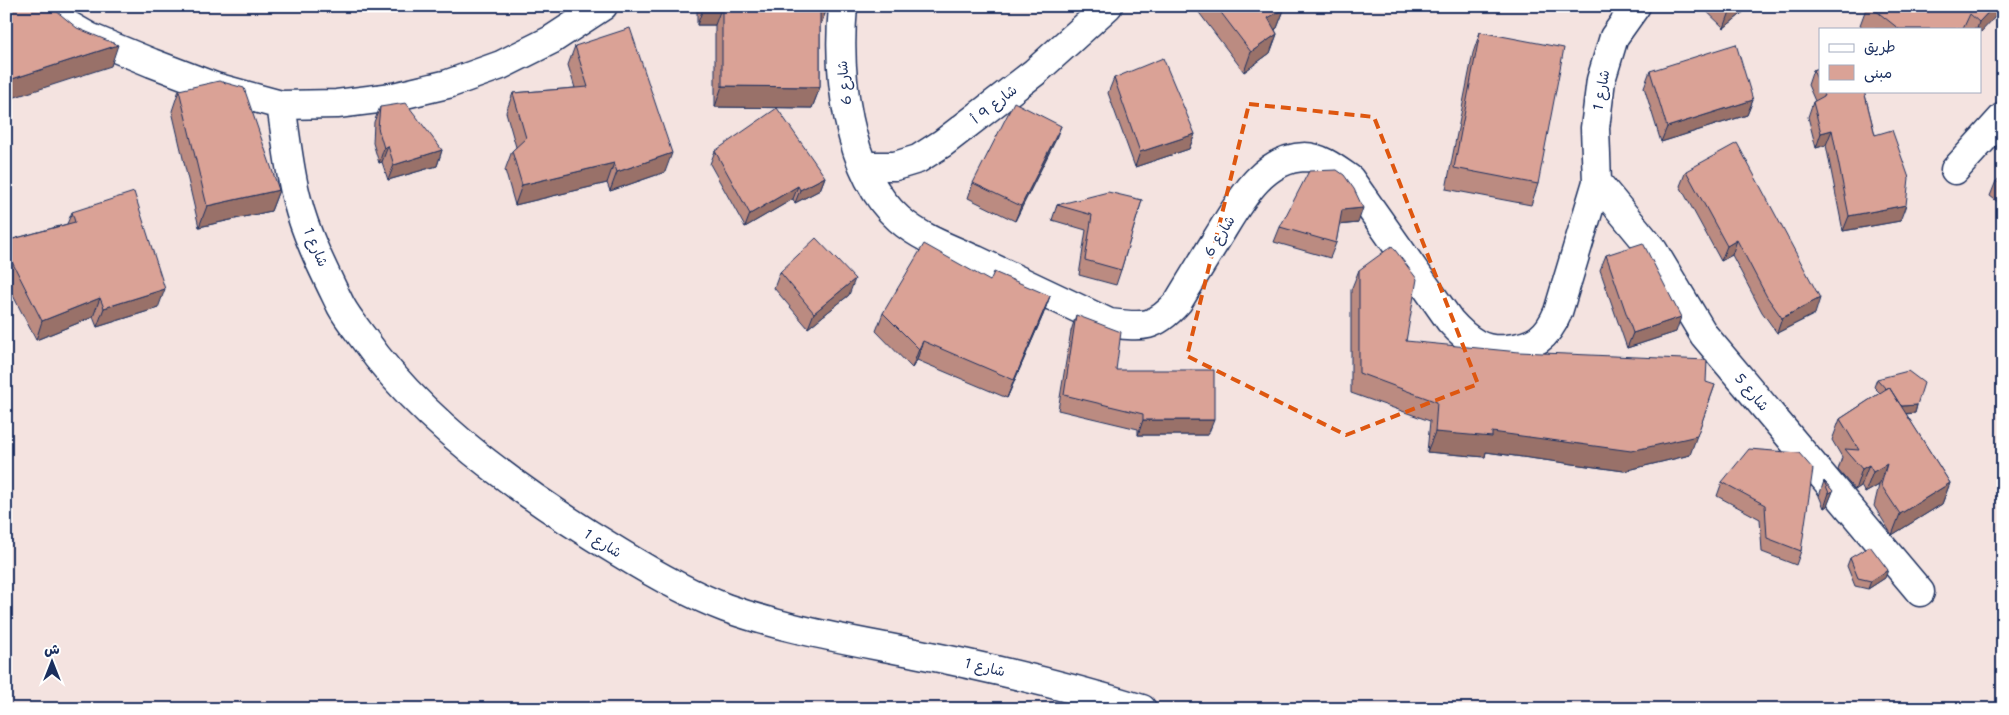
<svg xmlns="http://www.w3.org/2000/svg" width="2009" height="715" viewBox="0 0 2009 715" font-family="'Shantell Sans','Playpen Sans Arabic',sans-serif">
  <style>
    .lines { fill: none; stroke-linecap: round; stroke-linejoin: round }
    .street-casing { stroke: #1b2f5e; stroke-width: 31 }
    .street { stroke: #fff; stroke-width: 28 }
    .wall { fill: #bb8b81; stroke: #1b2f5e }
    .shaded-wall { fill: #997169; stroke: #1b2f5e }
    .building { fill: #daa296; stroke: #1b2f5e }
    .marked { fill: none; stroke: #de5710; stroke-width: 4; stroke-dasharray: 10 6; stroke-linejoin: round }
    .labels { text-anchor: middle; stroke-width: 4; stroke-linejoin: round; paint-order: stroke }
    .street-label { font-size: 14px; fill: #1b2f5e; stroke: #fff }
  </style>
  <rect width="100%" height="100%" fill="#f4e3e0"/>
  <filter id="ink" filterUnits="userSpaceOnUse"><feTurbulence type="fractalNoise" baseFrequency=".02" numOctaves="2"/><feDisplacementMap in="SourceGraphic" scale="10" xChannelSelector="R" yChannelSelector="G"/><feConvolveMatrix kernelMatrix="1 2 1 2 8 2 1 2 1" color-interpolation-filters="sRGB"/></filter>
  <g filter="url(#ink)">
    <g class="lines">
      <defs>
        <path id="street" d="M 35,6 L 89,37 L 152,63 L 215,87 L 281,105 L 337,104 L 393,97 L 448,84 L 501,65 L 551,40 L 603,6
          M 843,6 C 837,72 846,172 899,219 C 920,238 951,249 976,260 C 1020,281 1065,302 1109,323 C 1143,327 1154,329 1178,302 C 1190,282 1203,261 1216,240 C 1237,207 1260,158 1305,157 C 1321,157 1337,170 1350,179 L 1450,321 C 1458,330 1466,338 1477,344 C 1486,349 1496,350 1507,349 C 1535,346 1547,338 1558,312 L 1597,182 L 1595,128 L 1601,80 L 1614,37 L 1636,6
          M 281,105 C 286,136 289,170 297,200 C 306,236 325,273 341,306 C 347,317 356,328 364,339 C 424,425 530,499 620,553 C 654,574 689,594 726,608 C 787,630 851,640 915,653 C 991,668 1067,686 1142,709
          M 863,166 L 895,166 L 918,159 L 943,143 L 1035,72 L 1108,6
          M 1955,170 L 2003,117
          M 1597,182 L 1653,250 L 1704,335 L 1920,592"/>
      </defs>
      <use href="#street" class="street-casing"/>
      <use href="#street" class="street"/>
    </g>
    <path class="wall" d="M 697,6 L 828,6 L 821,24 L 820,24 L 820,87 L 812,108 L 715,107 L 715,25 L 697,25 Z
      M 1194,6 L 1288,6 L 1284,10 L 1277,28 L 1275,30 L 1277,34 L 1270,53 L 1244,72 Z
      M 1701,6 L 1751,6 L 1724,28 Z
      M 1867,6 L 2000,6 L 1996,16 L 1980,29 L 1865,29 L 1860,25 Z
      M 1480,32 L 1538,184 L 1531,205 L 1446,189 L 1473,53 Z
      M 575,46 L 665,172 L 610,191 L 607,183 L 515,205 L 505,170 L 512,151 L 516,147 L 506,112 L 513,93 L 575,88 L 568,65 Z
      M 1820,68 L 1820,91 L 1864,91 L 1875,135 L 1900,221 L 1843,231 L 1826,145 L 1816,148 L 1808,117 L 1813,102 L 1815,101 L 1808,85 L 1813,70 Z
      M 1650,71 L 1753,100 L 1747,115 L 1661,142 L 1644,87 Z
      M 1114,78 L 1195,134 L 1189,149 L 1135,167 L 1108,93 Z
      M 179,90 L 279,190 L 271,211 L 199,227 L 172,111 Z
      M 380,107 L 442,150 L 437,166 L 388,180 L 382,162 L 379,163 L 373,143 L 374,122 Z
      M 1055,141 L 1015,221 L 968,198 L 973,183 Z
      M 715,151 L 825,177 L 820,190 L 795,203 L 793,199 L 745,227 L 710,164 Z
      M 1686,171 L 1815,314 L 1777,333 L 1762,312 L 1732,255 L 1721,261 L 1680,186 Z
      M 2003,176 L 2003,206 L 1990,196 L 1996,181 Z
      M 1142,200 L 1121,270 L 1116,285 L 1079,275 L 1086,230 L 1052,220 L 1057,205 Z
      M 72,212 L 158,308 L 97,327 L 93,317 L 36,340 L 6,282 L 6,241 L 67,224 Z
      M 1358,223 L 1339,225 L 1336,243 L 1330,258 L 1274,242 L 1280,227 Z
      M 1606,255 L 1676,332 L 1627,348 L 1600,270 Z
      M 1359,270 L 1406,341 L 1690,455 L 1624,471 L 1486,452 L 1485,457 L 1427,452 L 1430,421 L 1351,393 L 1351,290 Z
      M 780,272 L 849,295 L 808,328 L 774,288 Z
      M 990,281 L 1050,296 L 1043,315 L 1007,398 L 917,360 L 912,368 L 876,331 L 883,313 Z
      M 1076,315 L 1116,370 L 1208,435 L 1138,435 L 1138,429 L 1058,410 L 1071,331 Z
      M 1877,379 L 1917,405 L 1915,413 L 1906,414 L 1950,483 L 1942,504 L 1892,535 L 1874,506 L 1879,485 L 1865,493 L 1861,486 L 1855,490 L 1838,470 L 1842,457 L 1832,440 L 1840,419 L 1880,393 L 1874,387 Z
      M 1799,453 L 1801,551 L 1796,565 L 1762,552 L 1760,519 L 1717,496 L 1722,482 Z
      M 1824,481 L 1833,491 L 1827,506 L 1824,508 L 1819,496 Z
      M 1850,558 L 1885,578 L 1868,589 L 1855,586 L 1847,566 Z"/>
    <path class="shaded-wall" d="M 704,6 L 722,6 L 715,25 L 697,25 Z
      M 819,6 L 828,6 L 821,24 L 812,24 Z
      M 1278,6 L 1288,6 L 1284,10 L 1277,28 L 1261,37 L 1268,18 Z
      M 1732,6 L 1751,6 L 1724,28 Z
      M 1994,6 L 2000,6 L 1996,16 L 1980,33 L 1980,29 L 1977,29 L 1979,22 Z
      M 1277,34 L 1270,53 L 1244,72 L 1251,52 Z
      M 118,45 L 111,66 L 6,100 L 6,81 Z
      M 722,86 L 820,87 L 812,108 L 715,107 Z
      M 1753,100 L 1747,115 L 1661,142 L 1667,127 Z
      M 1061,126 L 1055,141 L 1015,221 L 1021,206 Z
      M 1832,130 L 1826,145 L 1816,148 L 1821,133 Z
      M 1195,134 L 1189,149 L 1135,167 L 1140,152 Z
      M 388,146 L 382,162 L 379,163 L 384,148 Z
      M 442,150 L 437,166 L 388,180 L 394,165 Z
      M 672,153 L 665,172 L 610,191 L 617,172 Z
      M 614,163 L 607,183 L 515,205 L 522,185 Z
      M 825,177 L 820,190 L 795,203 L 800,190 Z
      M 798,186 L 793,199 L 745,227 L 750,214 Z
      M 279,190 L 271,211 L 199,227 L 207,206 Z
      M 1906,205 L 1900,221 L 1843,231 L 1849,216 Z
      M 1363,208 L 1358,223 L 1336,225 L 1342,210 Z
      M 1737,240 L 1732,255 L 1721,261 L 1727,246 Z
      M 855,279 L 849,295 L 808,328 L 814,313 Z
      M 165,289 L 158,308 L 97,327 L 104,308 Z
      M 1050,296 L 1043,315 L 1007,398 L 1014,380 Z
      M 100,298 L 93,317 L 36,340 L 42,321 Z
      M 1820,298 L 1815,314 L 1777,333 L 1782,318 Z
      M 1681,317 L 1676,332 L 1627,348 L 1633,333 Z
      M 923,341 L 917,360 L 912,368 L 919,349 Z
      M 1715,385 L 1690,455 L 1624,471 L 1486,452 L 1485,457 L 1427,452 L 1435,432 L 1492,432 Z
      M 1917,405 L 1915,413 L 1899,414 L 1902,406 Z
      M 1143,420 L 1214,420 L 1208,435 L 1138,435 Z
      M 1887,464 L 1879,485 L 1865,493 L 1873,472 Z
      M 1869,465 L 1861,486 L 1855,490 L 1862,469 Z
      M 1950,483 L 1942,504 L 1892,535 L 1900,514 Z
      M 1833,491 L 1827,506 L 1824,508 L 1829,493 Z
      M 1888,570 L 1885,578 L 1868,589 L 1871,581 Z"/>
    <path class="building" d="M 6,6 L 48,6 L 55,10 L 77,28 L 118,45 L 6,81 Z
      M 722,6 L 820,6 L 820,87 L 722,86 Z
      M 1216,6 L 1283,6 L 1285,8 L 1268,18 L 1277,34 L 1251,52 Z
      M 1870,6 L 1994,6 L 1979,22 L 1970,14 L 1963,29 L 1899,29 Z
      M 630,28 L 672,153 L 617,172 L 614,163 L 522,185 L 512,151 L 526,138 L 513,93 L 588,87 L 575,46 Z
      M 1480,32 L 1564,48 L 1538,184 L 1454,168 Z
      M 1736,44 L 1753,100 L 1667,127 L 1650,71 Z
      M 1163,58 L 1195,134 L 1140,152 L 1114,78 Z
      M 1820,68 L 1820,86 L 1813,70 Z
      M 219,81 L 244,88 L 279,190 L 207,206 L 179,90 Z
      M 1822,91 L 1864,91 L 1875,135 L 1892,130 L 1909,178 L 1906,205 L 1849,216 L 1832,130 L 1821,133 L 1813,102 L 1824,96 Z
      M 1014,102 L 1061,126 L 1021,206 L 973,183 Z
      M 406,103 L 442,150 L 394,165 L 388,146 L 384,148 L 378,128 L 380,107 Z
      M 777,108 L 825,177 L 800,190 L 798,186 L 750,214 L 715,151 Z
      M 1737,143 L 1820,298 L 1782,318 L 1767,297 L 1737,240 L 1727,246 L 1686,171 Z
      M 1337,170 L 1344,175 L 1354,189 L 1363,208 L 1342,210 L 1336,243 L 1280,227 L 1309,171 Z
      M 2003,176 L 2003,187 L 1996,181 Z
      M 134,192 L 165,289 L 104,308 L 100,298 L 42,321 L 6,250 L 6,241 L 75,222 L 72,212 Z
      M 1108,192 L 1142,200 L 1121,270 L 1085,260 L 1092,215 L 1057,205 Z
      M 816,238 L 855,279 L 814,313 L 780,272 Z
      M 1643,243 L 1681,317 L 1633,333 L 1606,255 Z
      M 924,244 L 990,281 L 994,272 L 1050,296 L 1014,380 L 923,341 L 919,349 L 883,313 Z
      M 1392,246 L 1417,279 L 1406,341 L 1519,352 L 1707,360 L 1706,382 L 1715,385 L 1697,436 L 1631,451 L 1492,432 L 1492,437 L 1435,432 L 1437,402 L 1359,373 L 1359,270 Z
      M 1076,315 L 1121,332 L 1116,370 L 1214,370 L 1214,420 L 1143,420 L 1143,414 L 1064,395 Z
      M 1908,371 L 1924,383 L 1917,405 L 1902,406 L 1899,403 L 1889,387 L 1886,389 L 1877,379 Z
      M 1889,387 L 1950,483 L 1900,514 L 1881,485 L 1887,464 L 1873,472 L 1869,465 L 1862,469 L 1845,449 L 1859,450 L 1840,419 Z
      M 1749,449 L 1799,453 L 1813,469 L 1801,551 L 1767,538 L 1765,505 L 1722,482 Z
      M 1824,481 L 1833,491 L 1829,493 Z
      M 1870,546 L 1888,570 L 1871,581 L 1858,578 L 1850,558 Z"/>
  </g>
  <path class="marked" d="M 1249,104 L 1374,117 L 1478,384 L 1346,435 L 1187,356 Z"/>
  <g class="labels">
    <g class="street-label">
      <text transform="translate(844 83) rotate(-96)" y="5">شارع 6</text>
      <text transform="translate(1601 90) rotate(-80)" y="5">شارع 1</text>
      <text transform="translate(994 104) rotate(-38)" y="5">شارع 9 أ</text>
      <text transform="translate(1219 236) rotate(-58)" y="5">شارع 6</text>
      <text transform="translate(316 247) rotate(67)" y="5">شارع 1</text>
      <text transform="translate(1752 392) rotate(50)" y="5">شارع 5</text>
      <text transform="translate(603 543) rotate(32)" y="5">شارع 1</text>
      <text transform="translate(985 667) rotate(13)" y="5">شارع 1</text>
    </g>
  </g>
  <rect width="2009" height="715" fill="none" stroke="#fff" stroke-width="25"/>
  <rect x="12" y="12" width="1984" height="690" fill="none" stroke="#1b2f5e" stroke-width="2" filter="url(#ink)"/>
  <rect x="1819" y="28" width="162" height="65" fill="#ffffff" stroke="#a4acbf"/>
  <rect x="1829" y="44" width="25" height="8" fill="#ffffff" stroke="#a4acbf"/>
  <text x="1864" y="52" font-size="15" fill="#1b2f5e">طريق</text>
  <rect x="1829" y="65" width="25" height="15" fill="#daa296" stroke="#a4acbf"/>
  <text x="1864" y="78" font-size="15" fill="#1b2f5e">مبنى</text>
  <g transform="translate(52 662)" stroke="#ffffff" stroke-width="4" paint-order="stroke">
  <path d="M0-4L9 19L0 12L-9 19Z" fill="#1b2f5e"/>
  <text y="-8" font-size="14" font-weight="bold" text-anchor="middle" fill="#1b2f5e">ش</text>
  </g>
</svg>
